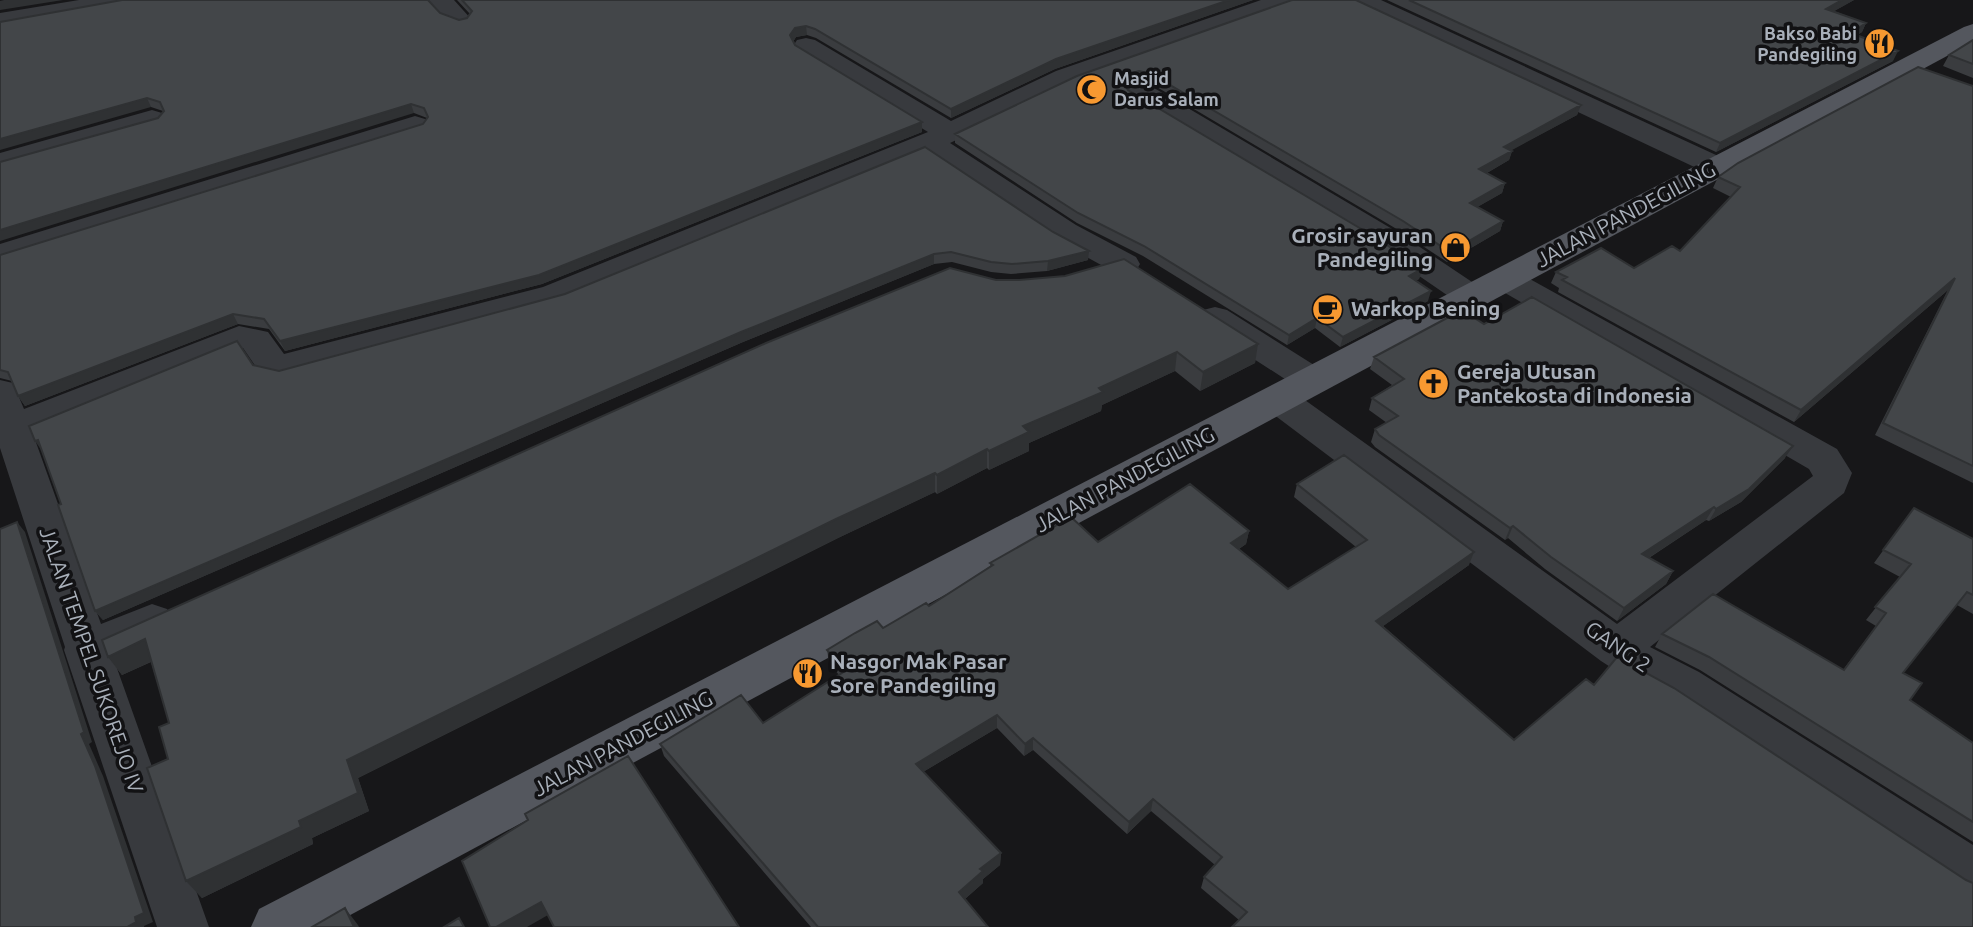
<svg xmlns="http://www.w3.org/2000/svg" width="1973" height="927" viewBox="0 0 1973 927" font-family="Ubuntu,sans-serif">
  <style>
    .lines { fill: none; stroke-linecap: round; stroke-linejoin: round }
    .minor { fill: #383a3e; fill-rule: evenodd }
    .major { fill: #54575e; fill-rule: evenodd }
    .wall { fill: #3a3c3f }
    .shaded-wall { fill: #2f3133 }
    .building { fill: #434649; stroke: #2f3133; stroke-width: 2 }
    .labels { text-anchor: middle; stroke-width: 7; stroke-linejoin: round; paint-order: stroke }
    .far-poi-label { font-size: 18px; font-weight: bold; fill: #a9b0ba; stroke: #121214; text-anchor: end }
    .street-label { font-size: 21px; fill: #a9b0ba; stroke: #121214 }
    .poi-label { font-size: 21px; font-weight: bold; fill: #a9b0ba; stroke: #121214; text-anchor: start }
  </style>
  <rect width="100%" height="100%" fill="#171719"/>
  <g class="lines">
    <path class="minor" d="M 79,0 L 136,0 L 133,5 L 124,7 L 0,29 L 0,13 Z
      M 428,0 L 454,0 L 472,20 L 468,25 C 449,30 438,15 428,0 Z
      M 1261,0 L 1297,0 L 1294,5 L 1076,83 L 950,143 L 1076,225 L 1136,257 L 1140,264 L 1136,271 L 1124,274 L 1112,271 L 1054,239 L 926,153 L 567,301 L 283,378 L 260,373 L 243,348 L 33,434 L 101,624 L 152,604 L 167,609 L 174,621 L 167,633 L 113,657 L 209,927 L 157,927 L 64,650 L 65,647 L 0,448 L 0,380 L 13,383 L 24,409 L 239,326 L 268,332 L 284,354 L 543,287 L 928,132 L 797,52 L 793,46 L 797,40 L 806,38 L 815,40 L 951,121 L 1056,71 Z
      M 1349,0 L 1381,0 L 1729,161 L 1733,167 L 1729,173 L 1718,176 L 1707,173 L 1352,5 Z
      M 1139,83 L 1149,85 L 1399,233 L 1484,290 L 1489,297 L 1484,304 L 1472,307 L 1460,304 L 1377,247 L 1129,97 L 1125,91 L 1129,85 Z
      M 152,110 L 162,113 L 166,119 L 162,125 L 0,171 L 0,153 Z
      M 415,116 L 425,119 L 429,125 L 425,131 L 0,264 L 0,244 Z
      M 1505,269 L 1517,272 L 1837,449 L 1852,473 L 1844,493 L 1650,647 L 1699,672 L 1973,845 L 1973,896 L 1955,890 L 1667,698 L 1632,681 L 1601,661 L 1265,408 L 1260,399 L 1265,390 L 1278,387 L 1291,390 L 1617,624 L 1813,476 L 1809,469 L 1493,286 L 1488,279 L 1493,272 Z
      M 1215,307 L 1227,310 L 1314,365 L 1327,383 L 1322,391 C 1306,396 1298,394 1288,381 L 1203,326 L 1198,318 L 1203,310 Z"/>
    <path class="major" d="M 1973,24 L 1973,42 L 328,927 L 251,927 L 259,909 L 1964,27 Z"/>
  </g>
  <path class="wall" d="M 457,0 L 1253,0 L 1055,69 L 951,118 L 816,38 L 807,35 L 796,37 L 793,42 L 795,45 L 922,122 L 922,132 L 542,284 L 285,351 L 269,329 L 238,324 L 25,406 L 18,396 L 12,381 L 0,378 L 0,255 L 423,124 L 427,118 L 414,113 L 158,118 L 163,111 L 151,107 L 0,22 L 440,13 L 459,20 L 467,18 L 470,14 Z
    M 1292,0 L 1581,105 L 1577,115 L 1511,150 L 1512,151 L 1509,160 L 1487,173 L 1505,183 L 1502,193 L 1477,207 L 1503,221 L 1500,231 L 1447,262 L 1400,231 L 1150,83 L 1138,80 L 1127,84 L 1126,86 L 1128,90 L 1422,269 L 1419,279 L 1415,281 L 1428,301 L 1340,347 L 1315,328 L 1287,345 L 1143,256 L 1077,223 L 955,143 L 955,134 Z
    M 1387,0 L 1854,0 L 1834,11 L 1866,23 L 1862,32 L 1857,35 L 1893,61 L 1716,152 Z
    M 1973,40 L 1973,78 L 1943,66 L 1949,55 Z
    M 1973,86 L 1973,483 L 1875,435 L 1948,290 L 1794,422 L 1558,292 L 1559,288 L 1551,283 L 1556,272 L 1634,268 L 1680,251 L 1731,197 L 1713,188 L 1718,177 Z
    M 1053,232 L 1089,251 L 1088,260 L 1047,271 L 1011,274 L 991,272 L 952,262 L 934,264 L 743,342 L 103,620 L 95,611 L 61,504 L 253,365 L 279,371 Z
    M 1484,324 L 1785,458 L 1741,502 L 1709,521 L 1706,520 L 1649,558 L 1673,571 L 1666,584 L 1617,621 L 1545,569 L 1508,538 L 1505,540 L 1375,447 L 1371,442 L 1375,429 L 1387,423 L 1369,410 L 1372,398 L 1392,385 L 1370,369 L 1374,357 Z
    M 766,343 L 1258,344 L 1255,363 L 1200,391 L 1175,371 L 1102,405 L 1101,411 L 1029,443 L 1029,451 L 989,470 L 987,468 L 937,494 L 935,492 L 838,538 L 358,778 L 369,811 L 312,838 L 313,844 L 202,898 L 186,881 L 168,759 L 169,723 L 151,662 L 122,675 L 108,657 Z
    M 1297,484 L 1469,565 L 1383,626 L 1514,740 L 1594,685 L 1674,688 L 1239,920 L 1201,888 L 1204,877 L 1215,865 L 1151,811 L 1127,834 L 1033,750 L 1024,756 L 997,728 L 923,772 L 1001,853 L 1000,865 L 983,879 L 983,883 L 965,899 L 988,927 L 811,927 L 664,756 L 660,744 L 763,723 L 839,675 L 829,663 L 827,650 L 883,628 L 929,606 L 990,566 L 990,563 L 1098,542 L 1249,531 L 1246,544 L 1239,549 L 1288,589 L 1356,547 L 1294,497 Z
    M 1914,508 L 1973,539 L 1973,614 L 1957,605 L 1903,673 L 1910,700 L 1973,743 L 1973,842 L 1700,670 L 1655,647 L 1662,634 L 1843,670 L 1876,626 L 1866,620 L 1900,577 L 1874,563 Z"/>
  <path class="shaded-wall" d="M 4,0 L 63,0 L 0,10 L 0,1 Z
    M 1229,0 L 1253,0 L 1055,69 L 951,118 L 951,109 L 1056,59 Z
    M 1842,0 L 1854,0 L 1822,18 L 1826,9 Z
    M 1866,23 L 1862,32 L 1847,42 L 1851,33 Z
    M 806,26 L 807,35 L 796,37 L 791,45 L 790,35 L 795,28 Z
    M 1898,51 L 1893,61 L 1716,152 L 1720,143 Z
    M 1139,71 L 1138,80 L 1127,84 L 1123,92 L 1124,83 L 1128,74 Z
    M 147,98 L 151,107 L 0,150 L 0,139 Z
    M 411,104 L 414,113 L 0,241 L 0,230 Z
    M 1581,105 L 1577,115 L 1501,156 L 1504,147 Z
    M 922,122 L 922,132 L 542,284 L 285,351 L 280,341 Z
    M 1512,151 L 1509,160 L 1476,179 L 1479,169 Z
    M 1505,183 L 1502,193 L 1467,213 L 1470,203 Z
    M 1503,221 L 1500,231 L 1447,262 L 1450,252 Z
    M 1089,251 L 1088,260 L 1047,271 L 1048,261 Z
    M 934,254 L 934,264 L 743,342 L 103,620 L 95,611 L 741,332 Z
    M 1422,269 L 1419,279 L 1406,286 L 1409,276 Z
    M 1955,278 L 1948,290 L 1794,422 L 1801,410 Z
    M 1431,291 L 1428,301 L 1340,347 L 1343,337 Z
    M 233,314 L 238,324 L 25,406 L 18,396 Z
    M 1317,318 L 1315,328 L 1287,345 L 1289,335 Z
    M 1258,344 L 1255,363 L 1200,391 L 1203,372 Z
    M 1177,352 L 1175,371 L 1102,405 L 1101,411 L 1029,443 L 1029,451 L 989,470 L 989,451 L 1023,426 L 1099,388 Z
    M 38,440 L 42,451 L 35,441 Z
    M 1793,446 L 1785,458 L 1741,502 L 1709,521 L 1716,509 Z
    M 987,449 L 987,468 L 937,494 L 937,475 Z
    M 935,473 L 935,492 L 838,538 L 358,778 L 369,811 L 312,838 L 313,844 L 202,898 L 186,881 L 299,821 L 347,760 L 836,519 Z
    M 1714,507 L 1706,520 L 1636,566 L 1642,554 Z
    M 17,522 L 25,532 L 92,742 L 89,744 L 103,776 L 153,922 L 144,926 L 144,927 L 127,927 L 81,734 Z
    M 1513,526 L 1508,538 L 1505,540 L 1510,528 Z
    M 1249,531 L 1246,544 L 1228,556 L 1231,543 Z
    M 1474,552 L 1469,565 L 1372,634 L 1376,621 Z
    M 1673,571 L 1666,584 L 1617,621 L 1624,608 Z
    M 145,639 L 159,658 L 122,675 L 108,657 Z
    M 997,715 L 997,728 L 916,776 L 916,764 Z
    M 1033,738 L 1033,750 L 1024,756 L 1025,744 Z
    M 1153,799 L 1151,811 L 1127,834 L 1129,822 Z
    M 1001,853 L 1000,865 L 983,879 L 983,883 L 959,904 L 959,892 L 980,869 Z
    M 541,902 L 548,915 L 527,927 L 496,927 Z
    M 345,908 L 358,925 L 359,927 L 354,927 Z"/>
  <path class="building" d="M 122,0 L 428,0 L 440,13 L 459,20 L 467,18 L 472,11 L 462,0 L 1229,0 L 1056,59 L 951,109 L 815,29 L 806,26 L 795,28 L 790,35 L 795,45 L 922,122 L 539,275 L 280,341 L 264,319 L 233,314 L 18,396 L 8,372 L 0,370 L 0,255 L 423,124 L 428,117 L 424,108 L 411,104 L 0,230 L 0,162 L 158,118 L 164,111 L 160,102 L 147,98 L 0,139 L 0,22 Z
    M 1292,0 L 1356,0 L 1581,105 L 1504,147 L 1512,151 L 1479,169 L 1505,183 L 1470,203 L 1503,221 L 1450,252 L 1403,221 L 1151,74 L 1139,71 L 1128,74 L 1124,83 L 1128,90 L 1378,239 L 1422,269 L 1409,276 L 1431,291 L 1343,337 L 1317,318 L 1289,335 L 1144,246 L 1078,213 L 955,134 L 1077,76 Z
    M 1409,0 L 1842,0 L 1826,9 L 1866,23 L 1851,33 L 1898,51 L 1720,143 Z
    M 1973,40 L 1973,64 L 1949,55 Z
    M 1918,67 L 1973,86 L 1973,466 L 1883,423 L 1955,278 L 1801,410 L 1562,280 L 1567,277 L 1556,272 L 1601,248 L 1634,268 L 1672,246 L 1680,251 L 1740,187 L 1718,177 L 1738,163 Z
    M 925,147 L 1053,232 L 1089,251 L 1048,261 L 1012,264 L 991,262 L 951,252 L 934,254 L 741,332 L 95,611 L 58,505 L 61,504 L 38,440 L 35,441 L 29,426 L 237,341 L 253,365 L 279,371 L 565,294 Z
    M 1124,259 L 1258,344 L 1203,372 L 1177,352 L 1099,388 L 1103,392 L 1023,426 L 1029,432 L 989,451 L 987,449 L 937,475 L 935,473 L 836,519 L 347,760 L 358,793 L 299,821 L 301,827 L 186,881 L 147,768 L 168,759 L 159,727 L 169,723 L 145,639 L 108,657 L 102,640 L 766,343 L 950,268 L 996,280 L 1019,280 L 1065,276 Z
    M 1532,297 L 1793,446 L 1749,489 L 1716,509 L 1714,507 L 1642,554 L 1673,571 L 1624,608 L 1551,557 L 1513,526 L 1510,528 L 1379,435 L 1375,429 L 1398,416 L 1372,398 L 1404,379 L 1374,357 L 1462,310 L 1484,324 Z
    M 1344,455 L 1474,552 L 1376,621 L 1514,740 L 1586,679 L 1594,685 L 1617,657 L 1674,688 L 1966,880 L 1973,883 L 1973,927 L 1232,927 L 1247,912 L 1204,877 L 1222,857 L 1153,799 L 1129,822 L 1033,738 L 1025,744 L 997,715 L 916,764 L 1001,853 L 980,869 L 983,871 L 959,892 L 988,927 L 818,927 L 660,744 L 741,695 L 763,723 L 845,671 L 827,650 L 855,633 L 877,621 L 883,628 L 926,603 L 929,606 L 993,565 L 990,563 L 1071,517 L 1098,542 L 1190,484 L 1249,531 L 1231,543 L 1288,589 L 1367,540 L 1297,484 Z
    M 1914,508 L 1973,539 L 1973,595 L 1967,592 L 1903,673 L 1922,683 L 1910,700 L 1973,743 L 1973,822 L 1709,657 L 1662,634 L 1713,594 L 1844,670 L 1886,613 L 1875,607 L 1911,564 L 1883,550 Z
    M 17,522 L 84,732 L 81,734 L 95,766 L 144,913 L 135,917 L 136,922 L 127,927 L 0,927 L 0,529 Z
    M 628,756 L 739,927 L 554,927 L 541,902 L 496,927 L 490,927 L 462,861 L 528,820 L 525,814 Z
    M 345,908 L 354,927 L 312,927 Z
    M 459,918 L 464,927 L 444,927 Z"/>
  <defs>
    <symbol id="restaurant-disc" viewBox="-11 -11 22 22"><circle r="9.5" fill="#f79931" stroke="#121214"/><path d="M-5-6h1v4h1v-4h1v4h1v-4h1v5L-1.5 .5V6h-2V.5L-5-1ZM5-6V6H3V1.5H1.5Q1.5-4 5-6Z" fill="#111"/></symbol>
    <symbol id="mosque-disc" viewBox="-11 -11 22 22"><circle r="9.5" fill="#f79931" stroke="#121214"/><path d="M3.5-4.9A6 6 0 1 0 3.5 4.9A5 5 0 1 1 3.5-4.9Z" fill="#111"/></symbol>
    <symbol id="shop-disc" viewBox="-11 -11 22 22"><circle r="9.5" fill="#f79931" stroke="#121214"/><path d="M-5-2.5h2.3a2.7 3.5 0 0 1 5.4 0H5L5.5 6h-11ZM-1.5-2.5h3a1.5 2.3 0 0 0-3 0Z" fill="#111"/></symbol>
    <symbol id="cafe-disc" viewBox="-11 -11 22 22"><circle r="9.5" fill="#f79931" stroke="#121214"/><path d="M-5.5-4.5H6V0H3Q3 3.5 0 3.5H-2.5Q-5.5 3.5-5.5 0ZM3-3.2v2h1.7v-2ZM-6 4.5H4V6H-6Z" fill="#111"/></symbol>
    <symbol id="church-disc" viewBox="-11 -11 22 22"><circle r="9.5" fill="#f79931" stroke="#121214"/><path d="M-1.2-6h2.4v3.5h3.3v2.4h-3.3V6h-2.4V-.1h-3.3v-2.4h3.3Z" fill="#111"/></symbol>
  </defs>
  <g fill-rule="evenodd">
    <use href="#restaurant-disc" x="1862" y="26" width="35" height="35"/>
    <use href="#mosque-disc" x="1074" y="72" width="35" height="35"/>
    <use href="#shop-disc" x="1438" y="230" width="35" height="35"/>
    <use href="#cafe-disc" x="1310" y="292" width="35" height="35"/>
    <use href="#church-disc" x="1416" y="366" width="35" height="35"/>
    <use href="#restaurant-disc" x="790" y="656" width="35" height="35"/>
  </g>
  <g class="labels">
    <g class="far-poi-label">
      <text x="1857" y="40">Bakso Babi<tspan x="1857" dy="21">Pandegiling</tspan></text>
      <text x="1114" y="85" text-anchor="start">Masjid<tspan x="1114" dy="21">Darus Salam</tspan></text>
    </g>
    <g class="street-label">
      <text transform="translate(1626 215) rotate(-28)" y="7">JALAN PANDEGILING</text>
      <text transform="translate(1125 480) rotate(-28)" y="7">JALAN PANDEGILING</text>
      <text transform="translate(1618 647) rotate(34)" y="7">GANG 2</text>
      <text transform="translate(91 660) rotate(71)" y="7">JALAN TEMPEL SUKOREJO IV</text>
      <text transform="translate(623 744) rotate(-28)" y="7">JALAN PANDEGILING</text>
    </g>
    <g class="poi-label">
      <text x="1433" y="243" text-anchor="end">Grosir sayuran<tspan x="1433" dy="24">Pandegiling</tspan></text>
      <text x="1351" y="316">Warkop Bening</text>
      <text x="1457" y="379">Gereja Utusan<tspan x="1457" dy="24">Pantekosta di Indonesia</tspan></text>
      <text x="830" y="669">Nasgor Mak Pasar<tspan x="830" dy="24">Sore Pandegiling</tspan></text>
    </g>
  </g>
</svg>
